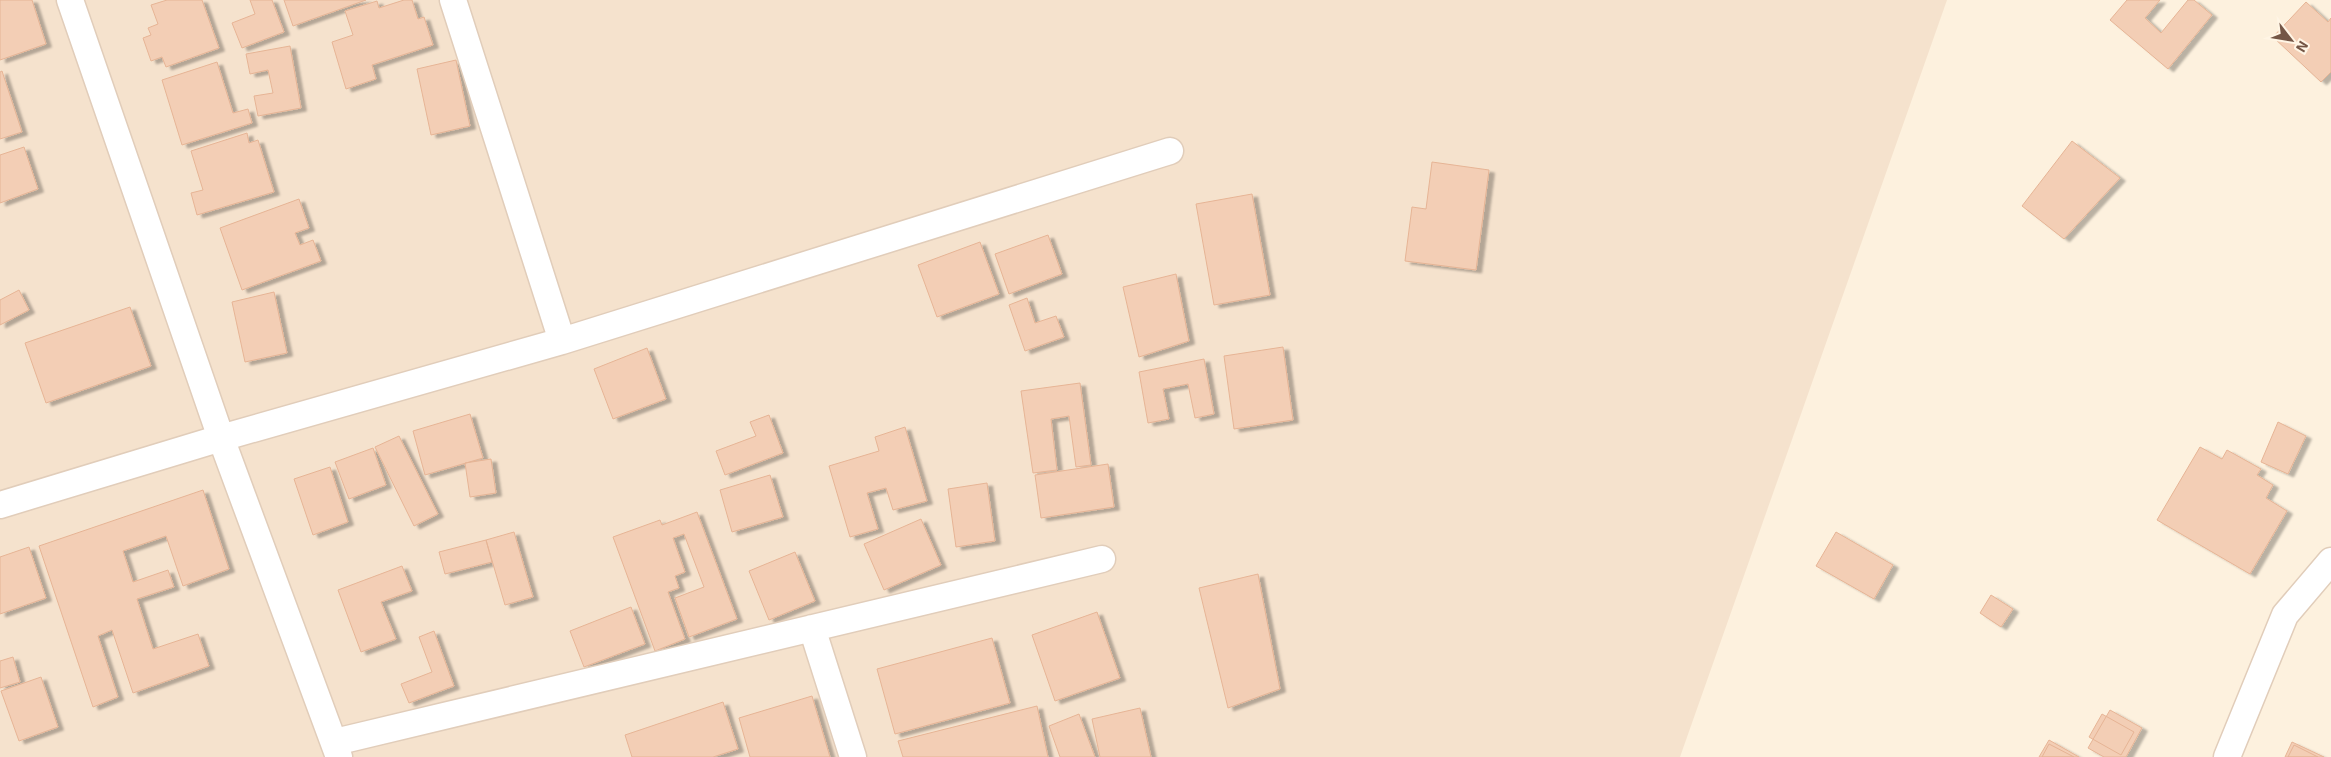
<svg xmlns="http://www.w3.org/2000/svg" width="2331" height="757" viewBox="0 0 2331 757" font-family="'Exo 2',sans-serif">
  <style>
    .residential { fill: #f5e2cd }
    .building { fill: #f3ceb5; stroke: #e6b495; filter: url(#shadow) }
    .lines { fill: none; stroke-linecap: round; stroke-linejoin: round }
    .street-casing { stroke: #e1cdba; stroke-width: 29 }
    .street { stroke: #fff; stroke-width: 26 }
  </style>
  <defs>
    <filter id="shadow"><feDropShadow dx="5.5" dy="3" stdDeviation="1" flood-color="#0004"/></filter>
  </defs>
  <rect width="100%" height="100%" fill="#fdf1de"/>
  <path class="residential" d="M 0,0 L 1947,0 L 1680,757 L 0,757 Z"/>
  <path class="building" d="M 0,0 L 32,0 L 46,44 L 0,60 Z
    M 167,0 L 202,0 L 219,48 L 166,67 L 162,57 L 151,61 L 143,38 L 151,35 L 148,28 L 158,24 L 151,5 Z
    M 250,0 L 272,0 L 284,32 L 242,48 L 232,23 L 255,14 Z
    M 284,0 L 366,0 L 293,26 Z
    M 404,0 L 412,0 L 418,19 L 424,17 L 433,45 L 372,65 L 376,79 L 346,89 L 332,42 L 353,35 L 345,11 L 377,1 L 379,8 Z
    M 2127,0 L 2160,0 L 2145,18 L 2161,33 L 2188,0 L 2194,0 L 2212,15 L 2168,69 L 2110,20 Z
    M 2306,2 L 2328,22 L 2331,18 L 2331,72 L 2321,82 L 2273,37 Z
    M 290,46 L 301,108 L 258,116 L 254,96 L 273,93 L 268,70 L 250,74 L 246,54 Z
    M 456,60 L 470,126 L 431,135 L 417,69 Z
    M 217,62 L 233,113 L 248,109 L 252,123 L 182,145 L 162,80 Z
    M 2,71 L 22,132 L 0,139 L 0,72 Z
    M 247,133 L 249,143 L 258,140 L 274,192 L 197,215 L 191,193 L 203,190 L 191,151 Z
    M 2072,141 L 2120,178 L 2064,239 L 2022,206 Z
    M 24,147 L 38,189 L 0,203 L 0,155 Z
    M 1432,162 L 1489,170 L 1476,270 L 1405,261 L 1412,207 L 1426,209 Z
    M 1252,194 L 1270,295 L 1214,305 L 1196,204 Z
    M 299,199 L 309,228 L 295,233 L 300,245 L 313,240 L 321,261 L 242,290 L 220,228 Z
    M 1048,235 L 1062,274 L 1009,294 L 995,254 Z
    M 980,242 L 999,294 L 937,317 L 918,265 Z
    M 1176,274 L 1189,341 L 1139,357 L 1123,287 Z
    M 19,290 L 29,310 L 0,325 L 0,300 Z
    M 274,292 L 287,353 L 245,362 L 232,302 Z
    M 1027,298 L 1035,323 L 1056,316 L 1064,337 L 1025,351 L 1009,305 Z
    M 130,307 L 151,366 L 46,403 L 25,343 Z
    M 1283,347 L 1293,420 L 1234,429 L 1224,356 Z
    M 647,348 L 666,399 L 613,419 L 594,369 Z
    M 1204,359 L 1214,414 L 1195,418 L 1188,384 L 1163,389 L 1169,419 L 1148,423 L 1139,372 Z
    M 1080,383 L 1091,465 L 1076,467 L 1069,416 L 1051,419 L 1057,470 L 1033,473 L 1021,391 Z
    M 470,414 L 483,458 L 425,475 L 413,431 Z
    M 769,415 L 783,453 L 725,475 L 716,451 L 756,436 L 750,422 Z
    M 2278,422 L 2306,436 L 2288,474 L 2261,462 Z
    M 905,427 L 927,501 L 893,510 L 886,488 L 867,493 L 878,529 L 850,537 L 829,466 L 879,451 L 875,437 Z
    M 399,436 L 438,514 L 414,526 L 375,447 Z
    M 2200,447 L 2222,459 L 2227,450 L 2261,469 L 2257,475 L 2273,485 L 2266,498 L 2287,511 L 2250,574 L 2157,520 Z
    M 373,448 L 386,485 L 349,499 L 335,462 Z
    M 491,459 L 496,493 L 470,497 L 465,463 Z
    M 1108,464 L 1114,507 L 1041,518 L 1035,475 Z
    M 330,467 L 348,522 L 313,535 L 294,479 Z
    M 770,475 L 783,517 L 732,532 L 720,490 Z
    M 987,483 L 995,541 L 956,547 L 948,489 Z
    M 203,490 L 229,569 L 183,586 L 166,536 L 123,551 L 133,582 L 168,570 L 174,587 L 137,599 L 153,649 L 198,634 L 209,666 L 133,693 L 112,630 L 98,636 L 118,697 L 93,707 L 39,546 Z
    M 697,512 L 737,619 L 689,637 L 675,598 L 704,587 L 684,534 L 673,538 L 685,572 L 675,576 L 679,588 L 668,592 L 685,639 L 655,651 L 613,537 L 660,520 L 662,525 Z
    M 921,519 L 941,565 L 884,590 L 864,544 Z
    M 514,532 L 533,597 L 505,605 L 486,540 Z
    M 1836,532 L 1893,565 L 1874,599 L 1816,566 Z
    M 486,540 L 492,562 L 445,574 L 439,552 Z
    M 29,547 L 46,598 L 0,614 L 0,557 Z
    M 795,552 L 815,601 L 769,620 L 749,571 Z
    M 402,566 L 412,591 L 381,602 L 396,639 L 361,652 L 338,590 Z
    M 1258,574 L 1280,689 L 1228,708 L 1199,588 Z
    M 1991,595 L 2013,609 L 2001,627 L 1980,613 Z
    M 631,607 L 645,644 L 584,667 L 570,631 Z
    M 1097,612 L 1120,678 L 1055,701 L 1032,635 Z
    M 434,631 L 454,686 L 409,703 L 401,684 L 432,672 L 419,637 Z
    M 992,638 L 1010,703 L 895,734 L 877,669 Z
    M 13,657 L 20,682 L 0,688 L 0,661 Z
    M 41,677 L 58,727 L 19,741 L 1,691 Z
    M 812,696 L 830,757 L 750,757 L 739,718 Z
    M 723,702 L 738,749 L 713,757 L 632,757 L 625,735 Z
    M 1037,706 L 1048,757 L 903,757 L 898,741 Z
    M 1140,708 L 1151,757 L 1100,757 L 1092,719 Z
    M 2110,710 L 2142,728 L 2126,757 L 2104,757 L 2088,748 Z
    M 1079,714 L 1095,757 L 1060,757 L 1049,726 Z
    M 2102,714 L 2134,732 L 2121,755 L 2089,737 Z
    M 2049,740 L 2079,757 L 2039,757 Z
    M 2292,742 L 2324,757 L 2285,757 Z
    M 2049,744 L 2074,757 L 2042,757 Z
    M 2294,745 L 2318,757 L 2288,757 Z"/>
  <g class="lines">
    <defs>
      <path id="street" d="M 70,0 L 221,438 L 339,757
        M 453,0 L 562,341
        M 0,505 L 221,438 L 562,341 L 1170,151
        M 812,628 L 853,757
        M 335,742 L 1102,559
        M 2227,757 L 2285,615 L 2331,561"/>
    </defs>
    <use href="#street" class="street-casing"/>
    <use href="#street" class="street"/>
  </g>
  <g transform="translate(2291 40) rotate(121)" stroke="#fff5e5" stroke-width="4" paint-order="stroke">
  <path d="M0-4L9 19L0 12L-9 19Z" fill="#745646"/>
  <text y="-8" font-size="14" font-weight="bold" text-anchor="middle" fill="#745646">N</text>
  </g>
</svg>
